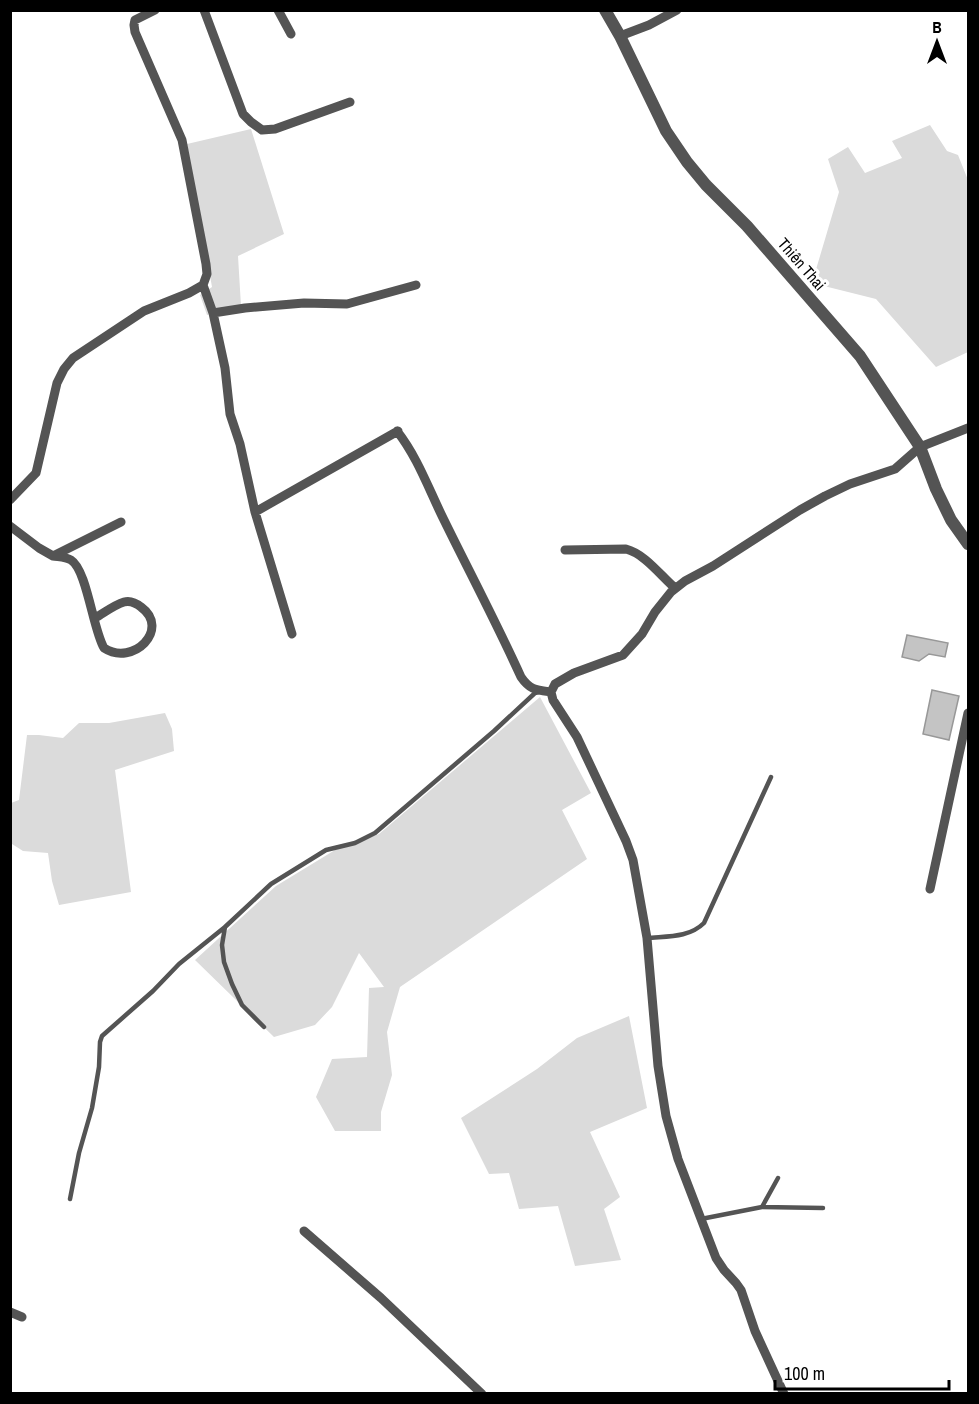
<svg xmlns="http://www.w3.org/2000/svg" width="979" height="1404" viewBox="0 0 979 1404" font-family="'Archivo Narrow',sans-serif">
  <style>
    .green { fill: #dbdbdb }
    .building { fill: #c4c4c4; stroke: #989898; stroke-width: 1.5 }
    .lines { fill: none; stroke-linecap: round; stroke-linejoin: round }
    .service { stroke: #545454; stroke-width: 4.5 }
    .minor { stroke: #545454; stroke-width: 9 }
    .tertiary { stroke: #545454; stroke-width: 12 }
    .labels { text-anchor: middle; stroke-width: 6; stroke-linejoin: round; paint-order: stroke }
    .street-label { font-size: 16px; fill: #000; stroke: #fff }
  </style>
  <rect width="100%" height="100%" fill="#fff"/>
  <path class="green" d="M 930,125 L 947,151 L 958,155 L 968,180 L 968,352 L 936,367 L 876,299 L 812,283 L 839,192 L 828,159 L 848,147 L 865,173 L 902,158 L 892,141 Z
    M 251,129 L 284,234 L 238,256 L 241,306 L 207,315 L 200,295 L 212,287 L 187,144 Z
    M 540,697 L 591,793 L 562,810 L 587,859 L 400,987 L 387,1032 L 392,1075 L 381,1112 L 381,1131 L 335,1131 L 316,1097 L 332,1059 L 367,1057 L 369,988 L 384,987 L 359,953 L 332,1007 L 315,1025 L 274,1037 L 195,960 L 276,886 L 335,850 L 379,834 Z
    M 165,713 L 172,729 L 174,751 L 115,770 L 131,892 L 59,905 L 52,881 L 48,853 L 23,851 L 12,844 L 11,803 L 19,800 L 27,735 L 39,735 L 63,738 L 79,723 L 109,723 Z
    M 629,1016 L 647,1108 L 590,1132 L 620,1197 L 604,1209 L 621,1260 L 575,1266 L 558,1206 L 519,1209 L 509,1173 L 489,1174 L 461,1118 L 537,1069 L 577,1038 Z"/>
  <path class="building" d="M 907,635 L 948,643 L 945,657 L 929,654 L 919,661 L 902,657 Z
    M 932,690 L 959,696 L 949,740 L 923,734 Z"/>
  <g class="lines">
    <path class="service" d="M 225,927 L 222,945 L 224,962 L 232,984 L 242,1005 L 264,1027
      M 647,938 C 667,936 689,938 704,923 L 771,777
      M 70,1199 L 79,1153 L 92,1108 L 99,1067 L 100,1042 L 102,1036 L 153,991 L 179,964 L 225,927 L 271,884 L 326,850 L 355,843 L 375,833 L 494,731 L 535,693 L 539,692
      M 762,1207 L 778,1178
      M 701,1219 L 762,1207 L 823,1208"/>
    <path class="minor" d="M 204,10 L 243,114 L 251,122 L 262,130 L 275,129 L 350,102
      M 278,10 L 291,34
      M 620,36 L 649,25 L 677,10
      M 203,285 L 213,313 L 225,368 L 230,414 L 240,444 L 255,512 L 292,634
      M 213,313 L 245,308 L 304,303 L 347,304 L 416,285
      M 397,431 C 418,458 429,490 444,520 C 470,573 497,624 521,677 C 530,690 536,690 551,692
      M 10,500 L 36,473 L 57,383 L 64,369 L 73,358 L 144,311 L 189,293 L 203,285 L 207,274 L 206,264 L 182,140 L 135,32 L 134,25 L 135,20 L 155,10
      M 255,512 L 398,431
      M 10,526 L 39,548 L 53,556 L 121,522
      M 565,550 L 626,549 C 645,554 660,575 675,588
      M 53,556 C 59,557 66,557 71,560 C 87,570 93,630 104,648 C 133,667 171,629 141,607 C 136,603 131,600 124,602 C 114,605 104,613 95,618
      M 930,889 L 968,713
      M 304,1231 L 381,1298 L 482,1394
      M 10,1312 L 22,1317
      M 784,1394 L 755,1331 L 741,1290 L 736,1283 L 724,1270 L 716,1258 L 678,1159 L 666,1116 L 658,1066 L 647,938 L 633,860 L 626,841 L 577,737 L 553,700 L 551,692 L 555,684 L 574,673 L 623,655 L 642,634 L 655,612 L 671,592 L 685,581 L 713,566 L 800,510 L 825,496 L 850,484 L 895,469 L 920,447 L 968,428"/>
    <path class="tertiary" d="M 605,10 L 620,36 L 666,131 L 687,162 L 706,185 L 747,226 L 860,356 L 920,447 L 936,489 L 951,520 L 968,544"/>
  </g>
  <g class="labels">
    <g class="street-label">
      <text transform="translate(802 264) rotate(49)" y="6">Thiên Thai</text>
    </g>
  </g>
  <rect width="979" height="1404" fill="none" stroke="#000000" stroke-width="24"/>
  <g transform="translate(937 42)" stroke="#ffffff" stroke-width="4.5" paint-order="stroke">
  <path d="M0-4.5L10 22L0 15L-10 22Z" fill="#000000"/>
  <text y="-9" font-size="16" font-weight="bold" text-anchor="middle" fill="#000000">B</text>
  </g>
  <path d="M775 1380v9h174v-9" fill="none" stroke="#000000" stroke-width="3"/>
  <text x="784" y="1380" font-size="18" fill="#000000" stroke="#ffffff" stroke-width="4.5" paint-order="stroke">100 m</text>
</svg>
